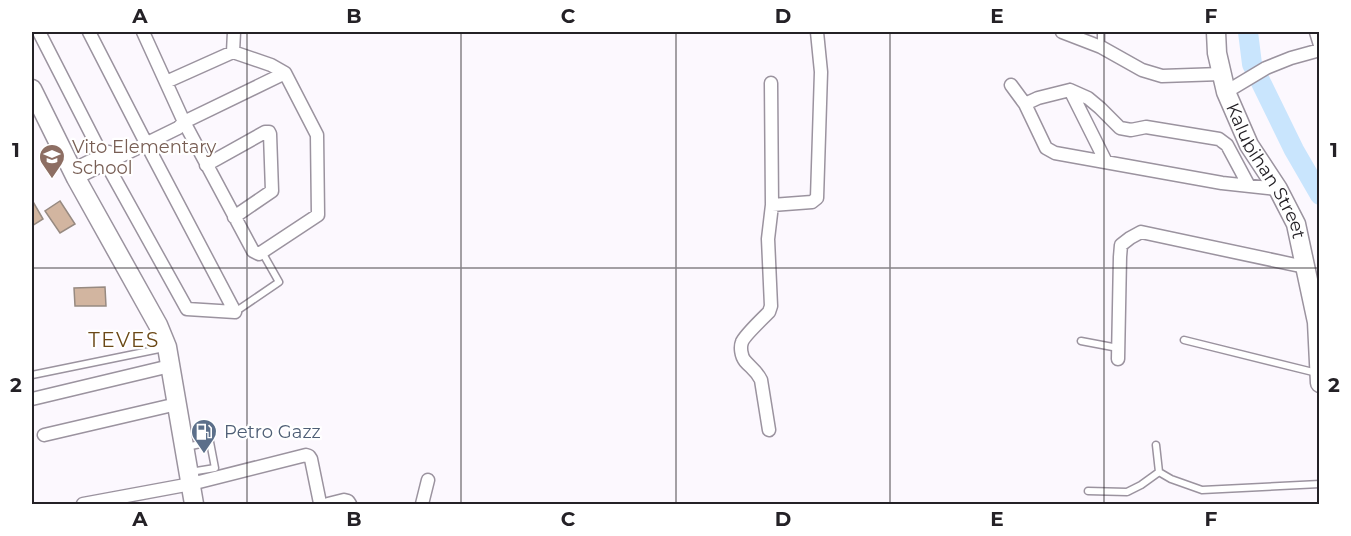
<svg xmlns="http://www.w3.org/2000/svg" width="1351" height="536" viewBox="0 0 1351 536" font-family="Montserrat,sans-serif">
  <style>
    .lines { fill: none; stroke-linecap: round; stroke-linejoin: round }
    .river { stroke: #c9e5fd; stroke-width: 20 }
    .building { fill: #d2b5a0; stroke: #978a81; stroke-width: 1.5 }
    .lane-casing { stroke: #9b939f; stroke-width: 9 }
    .street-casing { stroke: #9b939f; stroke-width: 15 }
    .secondary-casing { stroke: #9b939f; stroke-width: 21 }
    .lane { stroke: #fff; stroke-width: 6 }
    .street { stroke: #fff; stroke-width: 12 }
    .secondary { stroke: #fff; stroke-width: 18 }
    .grid { fill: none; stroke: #242126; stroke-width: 1.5; stroke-opacity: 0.55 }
    .labels { text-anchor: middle; stroke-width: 4.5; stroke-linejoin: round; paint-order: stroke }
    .education-label { font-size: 18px; fill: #785e54; stroke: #fff; text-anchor: start }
    .street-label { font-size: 18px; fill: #242126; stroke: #fff }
    .service-label { font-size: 18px; fill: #4e5e75; stroke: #fff; text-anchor: start }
    .neighbourhood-label { font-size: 20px; letter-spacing: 1.5px; fill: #6b4816; stroke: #fff }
    .neatline { fill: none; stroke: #242126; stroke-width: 2 }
    .grid-label { font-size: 20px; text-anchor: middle; font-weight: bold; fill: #242126 }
  </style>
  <rect width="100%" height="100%" fill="#fcf8fe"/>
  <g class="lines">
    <path class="river" d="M 1248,32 L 1252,64 L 1294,150 L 1320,195"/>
  </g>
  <path class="building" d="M 32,200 L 43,219 L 32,226 Z
    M 60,201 L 75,224 L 60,233 L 45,211 Z
    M 105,287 L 106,306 L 75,306 L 74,288 Z"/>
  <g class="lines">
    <defs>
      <path id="lane" d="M 1101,47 L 1101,32
        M 235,312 L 279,282 L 262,252
        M 1184,340 L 1317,373
        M 1081,341 L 1118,348
        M 32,375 L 164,348
        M 1156,445 L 1159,472 L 1171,479 L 1202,490 L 1320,484
        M 186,447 L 210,442 L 215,468 L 190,472
        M 1088,491 L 1127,492 L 1141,485 L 1159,472"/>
      <path id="street" d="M 39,32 L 106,163 L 187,309 L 235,312
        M 89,32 L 146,143 L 235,312
        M 143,32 L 184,122 L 253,251 L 259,254 L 262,252 L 318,215 L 317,135 L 285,73 L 271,65 L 233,52 L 166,82
        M 1062,32 L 1101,47 L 1142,70 L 1162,76 L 1221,74
        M 1316,32 L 1320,45
        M 233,52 L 234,32
        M 1011,85 L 1025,104 L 1046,148 L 1055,153 L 1222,183 L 1278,189
        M 1070,90 L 1106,162
        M 1226,92 L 1266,68 L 1291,58 L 1320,50
        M 1025,104 L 1038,98 L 1070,90 L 1088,98 L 1100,108 L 1120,128 L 1131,130 L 1146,127 L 1219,139 L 1227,145 L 1249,186
        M 206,165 L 265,132 L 269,132 L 270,134 L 272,191 L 234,217
        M 72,170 L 109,152
        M 76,178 L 178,128 L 184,122 L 285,73
        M 772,205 L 812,202 L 817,198 L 821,72 L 817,32
        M 1118,359 L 1120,257 L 1121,245 L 1130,238 L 1141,232 L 1305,267
        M 32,399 L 170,366
        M 769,430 L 761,380 C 756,370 751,368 745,361 C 741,356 740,347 742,342 C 744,336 764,317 769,312 L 771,306 L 768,239 L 772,205 L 771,83
        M 44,435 L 177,404
        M 83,504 L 191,484 L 306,455 L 309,456 L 311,459 L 320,503 L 322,504
        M 328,504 L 344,500 L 348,501 L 350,504
        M 422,504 L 428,480"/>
      <g id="secondary">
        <path id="s1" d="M 1216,32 L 1217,53 L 1226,92 L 1249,145 L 1278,189 L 1296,224 L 1317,322 L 1320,383"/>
        <path d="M 32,89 L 76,178 L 158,325 L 167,347 L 194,504"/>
      </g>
    </defs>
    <use href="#lane" class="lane-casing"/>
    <use href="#street" class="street-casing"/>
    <use href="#secondary" class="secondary-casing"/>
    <use href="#lane" class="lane"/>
    <use href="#street" class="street"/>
    <use href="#secondary" class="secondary"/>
  </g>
  <path class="grid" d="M 247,32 L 247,504M 461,32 L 461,504M 676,32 L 676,504M 890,32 L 890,504M 1104,32 L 1104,504M 32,268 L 1320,268"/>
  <defs>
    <symbol id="school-pin" viewBox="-11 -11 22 30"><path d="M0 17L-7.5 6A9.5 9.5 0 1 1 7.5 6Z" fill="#8d6e63" stroke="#fff"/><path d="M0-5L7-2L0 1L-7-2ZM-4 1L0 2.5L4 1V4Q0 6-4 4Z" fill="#fff"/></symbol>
    <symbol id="fuel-pin" viewBox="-11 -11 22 30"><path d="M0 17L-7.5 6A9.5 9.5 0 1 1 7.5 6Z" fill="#5c6f8a" stroke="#fff"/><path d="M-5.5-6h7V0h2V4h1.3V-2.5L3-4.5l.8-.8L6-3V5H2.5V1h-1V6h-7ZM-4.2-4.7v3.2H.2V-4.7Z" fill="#fff"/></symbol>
  </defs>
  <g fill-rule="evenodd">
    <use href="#school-pin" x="37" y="142" width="30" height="40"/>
    <use href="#fuel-pin" x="189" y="417" width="30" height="40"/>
  </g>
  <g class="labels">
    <g class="education-label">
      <text x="72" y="153">Vito Elementary<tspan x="72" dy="21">School</tspan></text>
    </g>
    <g class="street-label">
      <text dy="6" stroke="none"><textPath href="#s1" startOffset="150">Kalubihan Street</textPath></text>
    </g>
    <g class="service-label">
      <text x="224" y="438">Petro Gazz</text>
    </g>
    <g class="neighbourhood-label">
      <text x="124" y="347">TEVES</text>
    </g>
  </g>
  <rect width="1351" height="536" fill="none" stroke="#ffffff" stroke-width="66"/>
  <rect x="33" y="33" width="1285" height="470" class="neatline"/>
  <g class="grid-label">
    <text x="140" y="23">A</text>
    <text x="354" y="23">B</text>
    <text x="568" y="23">C</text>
    <text x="783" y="23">D</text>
    <text x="997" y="23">E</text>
    <text x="1211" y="23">F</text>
    <text x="16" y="157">1</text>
    <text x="1334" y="157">1</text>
    <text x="16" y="392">2</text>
    <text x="1334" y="392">2</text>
    <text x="140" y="526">A</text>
    <text x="354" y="526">B</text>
    <text x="568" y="526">C</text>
    <text x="783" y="526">D</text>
    <text x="997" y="526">E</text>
    <text x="1211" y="526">F</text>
  </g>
</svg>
